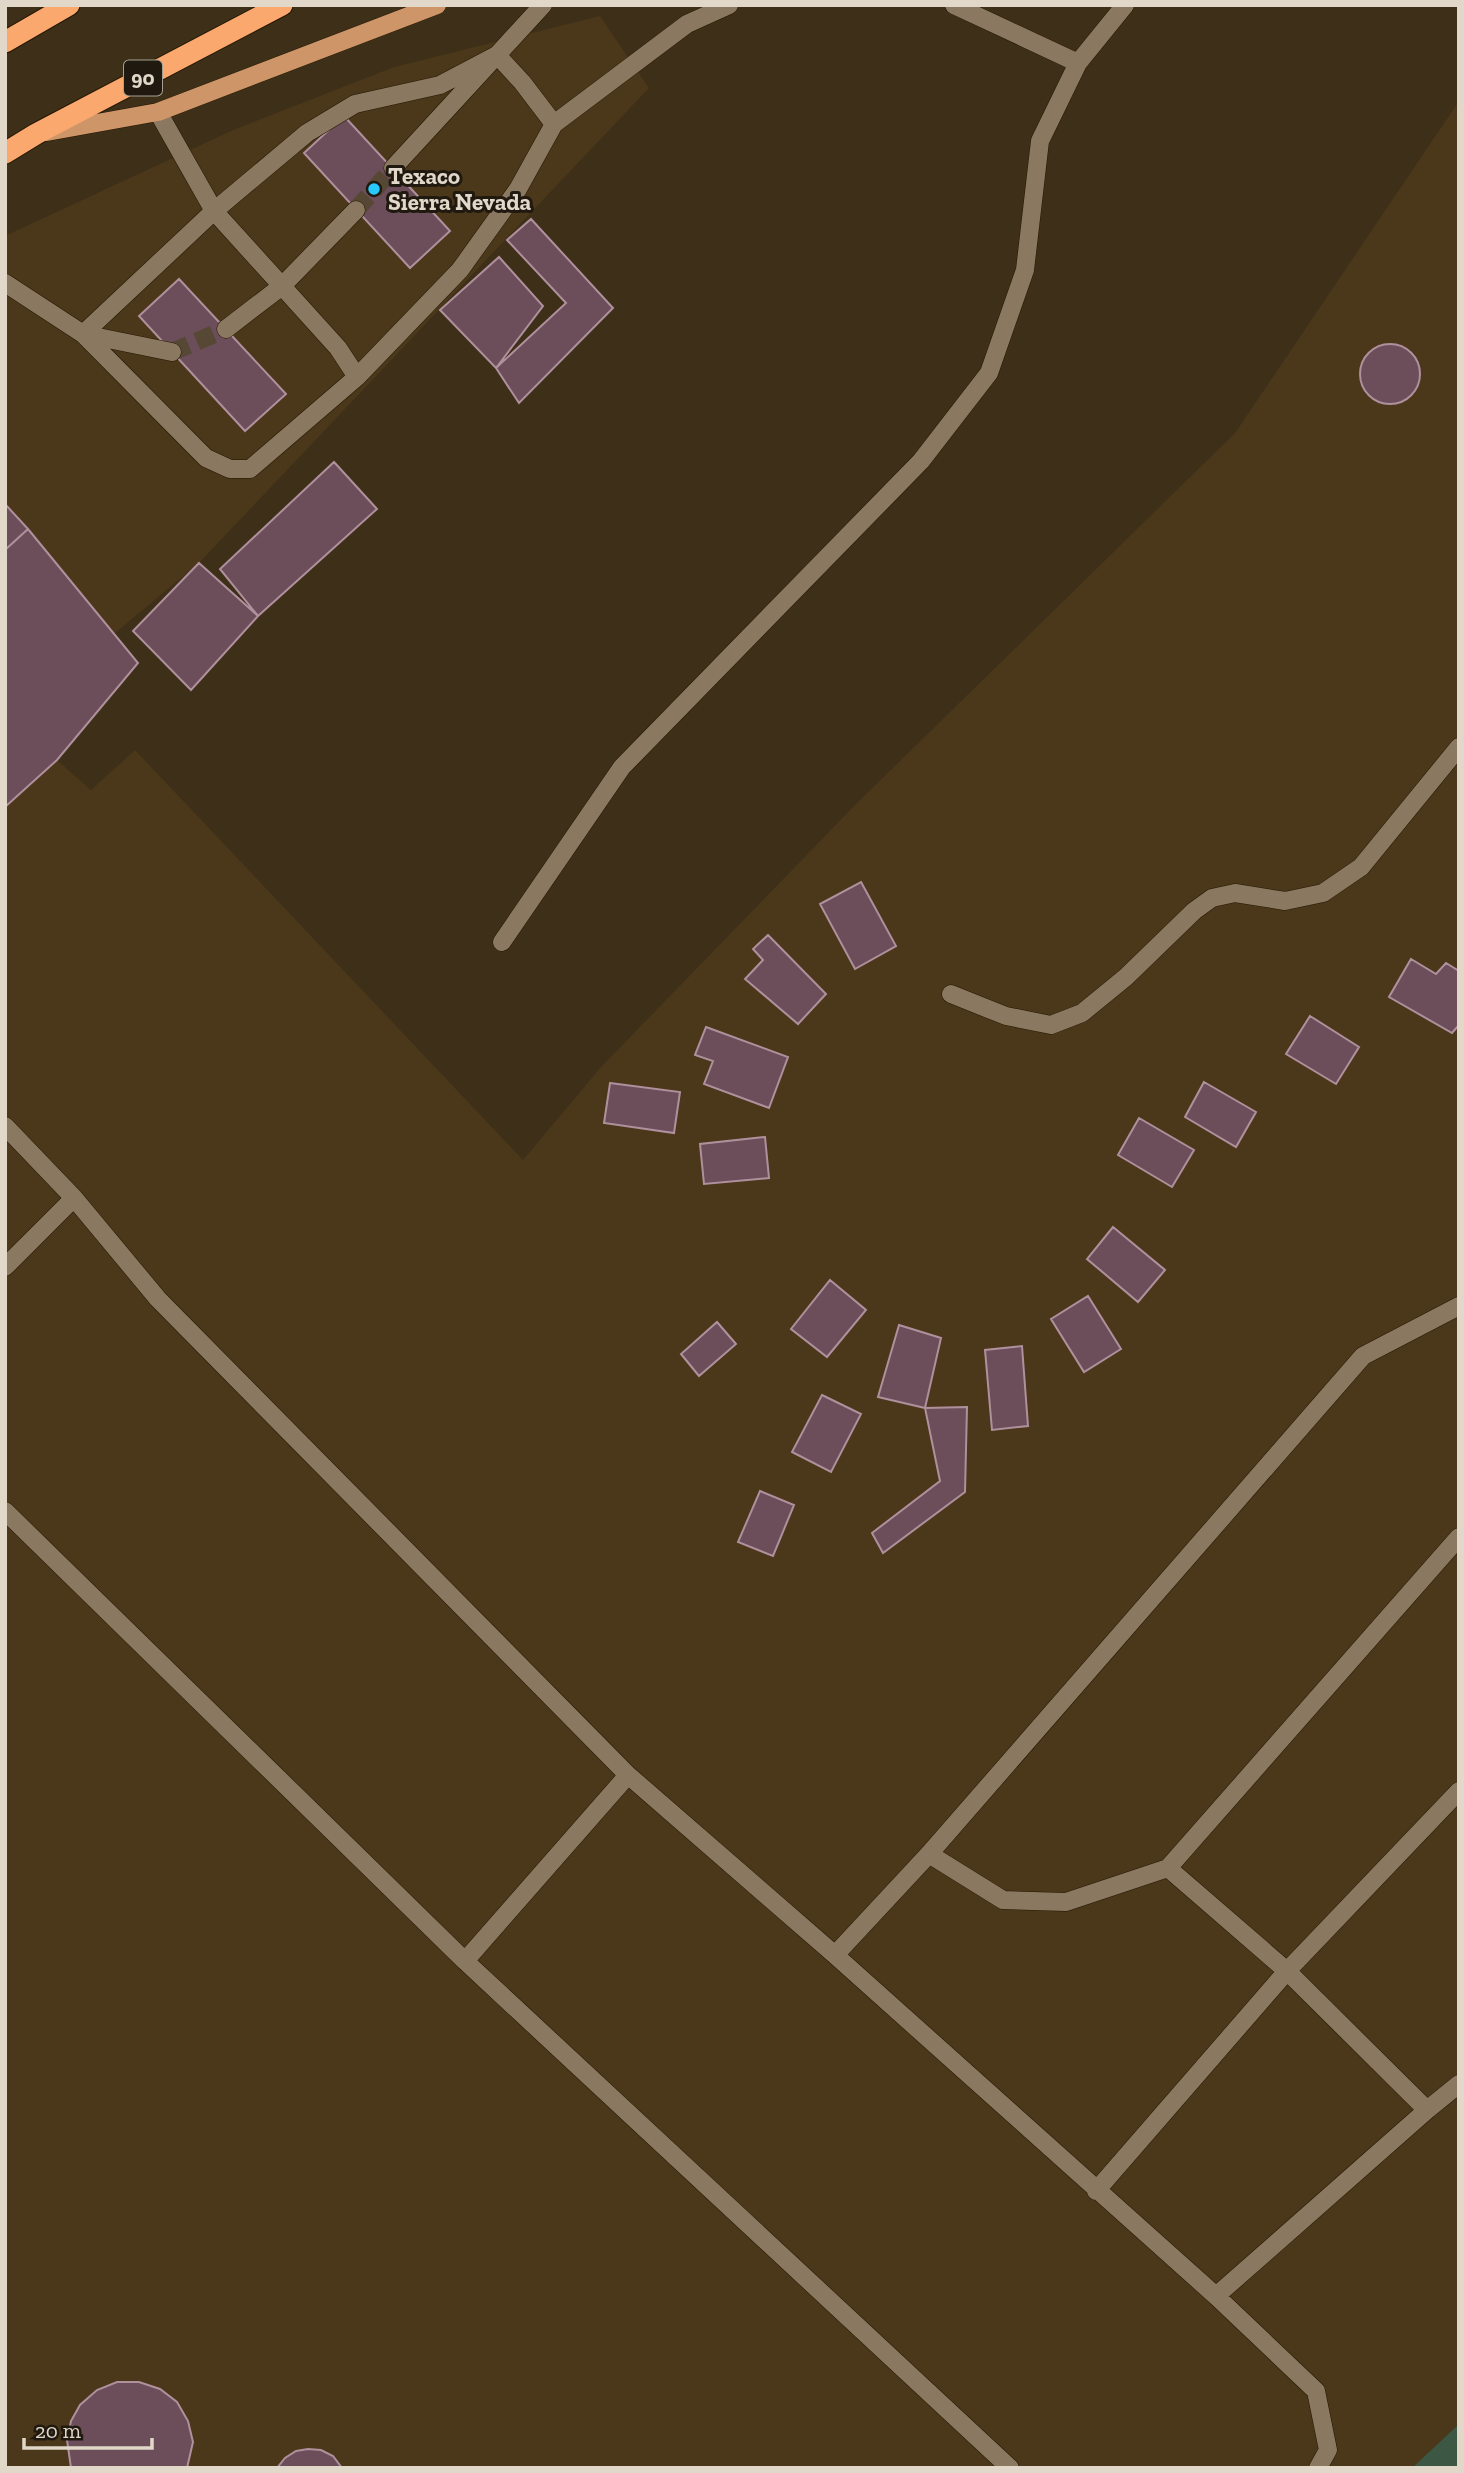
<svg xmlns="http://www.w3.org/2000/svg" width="1464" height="2473" viewBox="0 0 1464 2473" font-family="'Zilla Slab',serif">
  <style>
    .built { fill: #4b371a }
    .green { fill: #3d5745 }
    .building { fill: #6c4e5a; stroke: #af909d; stroke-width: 2 }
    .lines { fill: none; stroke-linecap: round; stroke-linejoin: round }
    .minor-tunnel { stroke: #564834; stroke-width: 18; stroke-dasharray: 18 9; stroke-linecap: butt }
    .minor-casing { stroke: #251702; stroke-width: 19 }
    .major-casing { stroke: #251702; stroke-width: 19 }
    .highway-casing { stroke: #251702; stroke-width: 23 }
    .minor { stroke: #8a7860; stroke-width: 18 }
    .major { stroke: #cd9568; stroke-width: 18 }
    .highway { stroke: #faa86d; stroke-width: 21 }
    .poi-dot { fill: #28c8ff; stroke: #20190f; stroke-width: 2.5 }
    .labels { text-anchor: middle; stroke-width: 6; stroke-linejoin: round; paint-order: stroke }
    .shield { fill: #20190f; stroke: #a79f92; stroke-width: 2 }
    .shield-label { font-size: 21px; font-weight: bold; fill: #e1d8ca }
    .poi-label { font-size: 23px; font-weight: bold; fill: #e1d8ca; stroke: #20190f; text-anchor: start }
  </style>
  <rect width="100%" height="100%" fill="#3e2f19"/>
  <path class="built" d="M 600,16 L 649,88 L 199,563 L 114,634 L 5,504 L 5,236 L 233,130 L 394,67 Z
    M 1459,101 L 1459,2424 L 1412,2468 L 5,2468 L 5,807 L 57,760 L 91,790 L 135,750 L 523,1160 L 601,1067 L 856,804 L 1235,433 Z"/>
  <path class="green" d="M 1459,2424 L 1459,2468 L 1412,2468 Z"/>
  <path class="building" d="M 344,116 L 450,231 L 410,268 L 304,153 Z
    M 531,219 L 613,308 L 519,403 L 496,368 L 566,303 L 507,240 Z
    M 499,257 L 543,306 L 496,368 L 440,310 Z
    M 179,279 L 286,394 L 245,431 L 139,316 Z
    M1360 374a30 30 0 1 1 60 0a30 30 0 1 1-60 0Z
    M 334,462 L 377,509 L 258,616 L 220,569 Z
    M 5,504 L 28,529 L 5,550 Z
    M 28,529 L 138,663 L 57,760 L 5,807 L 5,550 Z
    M 199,563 L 258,616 L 191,690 L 133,631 Z
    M 861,882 L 896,946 L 855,969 L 820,904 Z
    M 768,935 L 826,994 L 798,1024 L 745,979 L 763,960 L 753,949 Z
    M 1411,959 L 1436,974 L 1446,963 L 1459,971 L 1459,1025 L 1452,1033 L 1389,997 Z
    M 1310,1016 L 1359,1047 L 1336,1084 L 1286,1054 Z
    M 706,1027 L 788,1057 L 769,1108 L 704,1084 L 713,1061 L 695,1055 Z
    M 1204,1082 L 1256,1112 L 1236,1147 L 1185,1117 Z
    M 610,1083 L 680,1092 L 674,1133 L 604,1123 Z
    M 1139,1118 L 1194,1150 L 1172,1187 L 1118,1155 Z
    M 765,1137 L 769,1178 L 704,1184 L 700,1144 Z
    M 1113,1227 L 1165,1270 L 1138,1302 L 1087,1259 Z
    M 830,1280 L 866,1310 L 827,1357 L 791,1329 Z
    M 1088,1296 L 1121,1349 L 1084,1372 L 1051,1319 Z
    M 717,1322 L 736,1344 L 699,1376 L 681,1354 Z
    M 899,1325 L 941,1338 L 925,1408 L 878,1397 Z
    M 1022,1346 L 1028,1426 L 992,1430 L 985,1350 Z
    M 822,1395 L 861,1414 L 831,1472 L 792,1452 Z
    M 967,1407 L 965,1492 L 883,1553 L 872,1533 L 940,1481 L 925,1408 Z
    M 760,1491 L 794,1505 L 773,1556 L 738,1542 Z
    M 117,2382 L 139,2382 L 160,2389 L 177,2402 L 188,2421 L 193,2442 L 187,2468 L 71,2468 L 67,2440 L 71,2421 L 80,2405 L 97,2390 Z
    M 308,2449 L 321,2450 L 333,2456 L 342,2468 L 277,2468 L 285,2458 L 296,2451 Z"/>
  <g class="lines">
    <path class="minor-tunnel" d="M 356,210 L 393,168
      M 172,352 L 226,329"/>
    <defs>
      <path id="minor" d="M 954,5 L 1078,63
        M 158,112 L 214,211 L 338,348 L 357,377 L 250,469 L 230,469 L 206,458 L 83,334 L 214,211 L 307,133 L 355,104 L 440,85 L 497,55 L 543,5
        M 554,124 L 687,24 L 729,5
        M 5,283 L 83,334 L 172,352
        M 226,329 L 282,286 L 356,210
        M 357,377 L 460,270 L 518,189 L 554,124 L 522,82 L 497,55 L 393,168
        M 502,942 L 622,767 L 921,461 L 989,373 L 1025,270 L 1040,141 L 1078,63 L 1125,5
        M 951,994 L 1006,1016 L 1051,1025 L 1082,1013 L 1126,977 L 1194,911 L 1212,898 L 1235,893 L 1285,901 L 1323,893 L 1361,867 L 1459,747
        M 5,1126 L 74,1198 L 158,1299 L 628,1775 L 835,1955 L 1216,2296 L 1316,2391 L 1328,2450 L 1318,2468
        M 5,1267 L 74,1198
        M 5,1511 L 465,1961 L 1010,2468
        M 929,1854 L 1003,1900 L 1066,1902 L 1168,1868
        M 835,1955 L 929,1854 L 1363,1356 L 1459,1306
        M 465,1961 L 628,1775
        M 1427,2110 L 1287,1971 L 1459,1791
        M 1096,2191 L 1287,1971 L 1168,1868 L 1459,1537
        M 1216,2296 L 1427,2110 L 1459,2084"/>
      <path id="major" d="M 47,132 L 158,112 L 437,5"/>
      <path id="highway" d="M 5,42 L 69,5
        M 5,153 L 36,134 L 282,5"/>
    </defs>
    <use href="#minor" class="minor-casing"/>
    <use href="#major" class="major-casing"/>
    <use href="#highway" class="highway-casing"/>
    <use href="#minor" class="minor"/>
    <use href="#major" class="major"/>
    <use href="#highway" class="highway"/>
  </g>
  <circle class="poi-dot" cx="374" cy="189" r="7"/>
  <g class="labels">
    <rect class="shield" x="124" y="60.5" width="38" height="35" rx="5"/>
    <g class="shield-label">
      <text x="143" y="85">90</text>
    </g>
    <g class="poi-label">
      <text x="388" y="184">Texaco<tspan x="388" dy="26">Sierra Nevada</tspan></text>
    </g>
  </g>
  <rect width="1464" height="2473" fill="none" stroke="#e1d8ca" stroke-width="14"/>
  <path d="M24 2438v10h128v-10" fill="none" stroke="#e1d8ca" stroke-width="3.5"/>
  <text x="35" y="2438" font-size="21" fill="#e1d8ca" stroke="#20190f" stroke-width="5" paint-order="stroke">20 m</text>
</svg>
